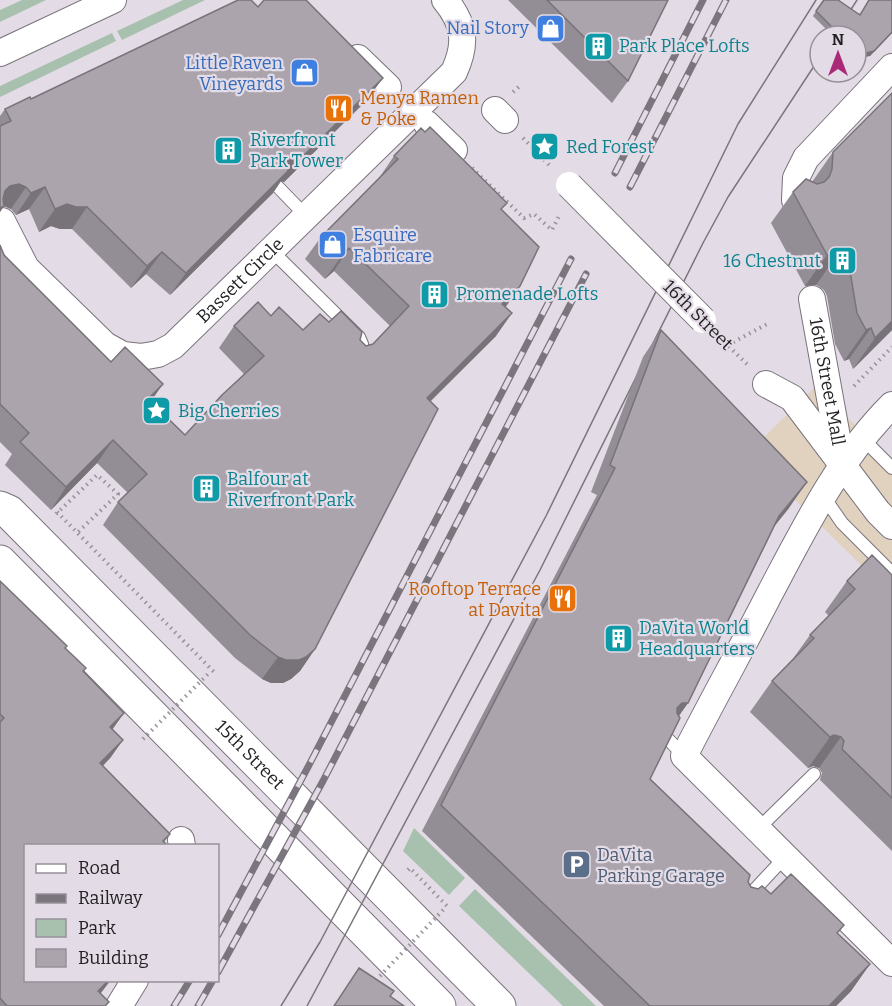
<svg xmlns="http://www.w3.org/2000/svg" width="892" height="1006" viewBox="0 0 892 1006" font-family="Bitter,serif">
  <style>
    .commercial { fill: #e1d2c0 }
    .green { fill: #a8c1ae }
    .lines { fill: none; stroke-linecap: round; stroke-linejoin: round }
    .lane-casing { stroke: #7a737c; stroke-width: 14 }
    .street-casing { stroke: #7a737c; stroke-width: 28 }
    .secondary-casing { stroke: #7a737c; stroke-width: 35 }
    .path { stroke: #98929a; stroke-width: 4; stroke-dasharray: 1.5 4.5; stroke-linecap: butt }
    .lane { stroke: #fff; stroke-width: 12 }
    .street { stroke: #fff; stroke-width: 26 }
    .secondary { stroke: #fff; stroke-width: 33 }
    .tram { stroke: #7b767d; stroke-width: 1.5 }
    .rail-casing { stroke: #7b767d; stroke-width: 7 }
    .rail { stroke: #e3dbe5; stroke-width: 4.5; stroke-dasharray: 14; stroke-linecap: butt }
    .street-bridge-casing { stroke: #7a737c; stroke-width: 28; stroke-linecap: butt }
    .path-bridge { stroke: #98929a; stroke-width: 4; stroke-dasharray: 1.5 4.5; stroke-linecap: butt }
    .street-bridge { stroke: #fff; stroke-width: 26 }
    .wall { fill: #938d95 }
    .shaded-wall { fill: #787379 }
    .building { fill: #aba4ad; stroke: #787379; stroke-width: 1.5 }
    .labels { text-anchor: middle; stroke-width: 4.5; stroke-linejoin: round; paint-order: stroke }
    .shop-label { font-size: 18px; fill: #366cbe; stroke: #e3dbe5; text-anchor: end }
    .culture-label { font-size: 18px; fill: #0d838f; stroke: #e3dbe5; text-anchor: start }
    .food-label { font-size: 18px; fill: #c56008; stroke: #e3dbe5; text-anchor: start }
    .street-label { font-size: 18px; fill: #252226; stroke: #e3dbe5 }
    .service-label { font-size: 18px; fill: #4e5e75; stroke: #e3dbe5; text-anchor: start }
  </style>
  <rect width="100%" height="100%" fill="#e3dbe5"/>
  <path class="commercial" d="M 816,386 L 892,462 L 892,596 L 748,453 Z"/>
  <path class="green" d="M 22,0 L 46,0 L 0,22 L 0,10 Z
    M 183,0 L 205,0 L 122,40 L 117,31 Z
    M 112,33 L 116,41 L 0,97 L 0,86 Z
    M 414,828 L 465,878 L 449,895 L 403,851 Z
    M 475,889 L 596,1006 L 563,1006 L 459,906 Z"/>
  <g class="lines">
    <defs>
      <path id="lane" d="M 278,187 L 306,216
        M 271,250 L 359,337 L 362,344 L 360,352 L 356,357
        M 863,439 L 892,468
        M 824,497 L 842,523 L 892,573
        M 666,737 L 684,756
        M 758,829 L 814,774
        M 745,900 L 785,857"/>
      <g id="street">
        <path d="M 0,53 L 113,0"/>
        <path d="M 358,58 L 388,87"/>
        <path d="M 495,110 L 505,120"/>
        <path d="M 427,124 L 454,150"/>
        <path d="M 795,200 L 796,178 L 806,158 L 892,67"/>
        <path id="s1" d="M 2,221 L 26,268 L 105,345 L 123,355 L 141,357 L 158,354 L 173,346 L 454,72 C 467,44 465,24 445,0"/>
        <path id="s2" d="M 812,299 L 841,459"/>
        <path d="M 766,384 L 792,398 L 878,512 L 892,526"/>
        <path d="M 892,405 C 839,458 805,527 770,593 C 742,648 712,701 684,756 L 892,963"/>
        <path d="M 181,840 L 182,846"/>
        <path d="M 119,1006 L 135,980"/>
      </g>
      <g id="secondary">
        <path id="s3" d="M 0,508 L 9,512 L 499,1006"/>
        <path d="M 0,562 L 439,1006"/>
      </g>
    </defs>
    <use href="#lane" class="lane-casing"/>
    <use href="#street" class="street-casing"/>
    <use href="#secondary" class="secondary-casing"/>
    <path class="path" d="M 513,92 L 522,84
      M 523,138 L 551,167
      M 472,168 L 524,218 L 534,214 L 552,230 L 560,214
      M 720,338 L 749,366
      M 728,345 L 769,323
      M 854,386 L 892,347
      M 57,512 L 215,673
      M 56,514 L 97,475 L 118,494 L 77,533
      M 408,870 L 410,868 L 447,906"/>
    <use href="#lane" class="lane"/>
    <use href="#street" class="street"/>
    <use href="#secondary" class="secondary"/>
    <path class="tram" d="M 834,36 L 857,0
      M 281,1006 L 320,942 L 546,516 L 738,124 L 816,0
      M 307,1006 L 540,570 L 703,243 L 728,197 L 820,57"/>
    <defs>
      <path id="rail" d="M 615,173 L 703,0
        M 630,187 L 726,0
        M 218,935 L 308,767 L 571,259
        M 218,972 L 323,781 L 586,274
        M 174,1006 L 190,980
        M 198,1006 L 213,980"/>
    </defs>
    <use href="#rail" class="rail-casing"/>
    <use href="#rail" class="rail"/>
    <defs>
      <path id="street-bridge" d="M 569,185 L 703,320"/>
    </defs>
    <use href="#street-bridge" class="street-bridge-casing"/>
    <path class="path-bridge" d="M 143,739 L 208,674
      M 380,976 L 445,908"/>
    <use href="#street-bridge" class="street-bridge"/>
  </g>
  <path class="wall" d="M 508,0 L 668,0 L 628,81 L 612,103 Z
    M 823,0 L 860,14 L 892,0 L 892,33 L 870,56 L 858,58 L 856,57 L 856,36 L 833,36 L 813,16 Z
    M 258,7 L 367,100 L 284,182 L 281,181 L 273,193 L 170,295 L 146,274 L 131,288 L 72,229 L 60,229 L 51,226 L 39,232 L 29,209 L 16,215 L 11,209 L 4,206 L 0,212 L 0,116 L 5,109 Z
    M 892,93 L 892,330 L 853,369 L 849,359 L 844,361 L 835,344 L 827,296 L 824,290 L 816,285 L 805,286 L 771,223 L 793,192 L 812,182 L 833,152 Z
    M 394,156 L 502,210 L 506,307 L 496,336 L 430,402 L 315,649 L 300,671 L 291,679 L 283,683 L 271,683 L 262,679 L 235,658 L 103,525 L 118,502 L 128,493 L 97,463 L 51,510 L 5,465 L 12,454 L 0,442 L 0,245 L 4,255 L 185,435 L 244,374 L 219,348 L 234,326 L 271,316 L 303,330 L 329,322 L 360,340 L 366,346 L 373,344 L 390,326 L 334,271 L 325,279 L 305,259 L 321,237 L 379,178 Z
    M 661,330 L 789,508 L 775,525 L 688,703 L 679,716 L 650,779 L 748,882 L 751,887 L 771,894 L 838,934 L 870,964 L 851,991 L 836,1006 L 604,1006 L 422,831 L 597,495 L 591,492 L 643,357 Z
    M 892,575 L 892,851 L 820,780 L 822,773 L 819,768 L 813,766 L 808,768 L 750,712 L 772,681 L 792,660 L 810,635 L 829,616 L 825,612 L 847,581 Z
    M 0,581 L 65,649 L 86,668 L 83,672 L 124,713 L 112,729 L 111,757 L 103,766 L 170,834 L 164,842 L 26,981 L 110,981 L 100,993 L 106,1006 L 0,1006 Z"/>
  <path class="shaded-wall" d="M 892,32 L 892,33 L 870,56 L 858,58 L 862,54 Z
    M 383,78 L 367,100 L 284,182 L 281,181 L 273,193 L 170,295 L 186,273 L 288,159 Z
    M 19,184 L 26,187 L 11,209 L 4,206 L 0,212 L 0,207 L 5,191 L 10,186 Z
    M 45,187 L 29,209 L 16,215 L 31,193 Z
    M 67,204 L 87,207 L 72,229 L 60,229 L 51,226 L 39,232 L 55,209 Z
    M 349,248 L 334,271 L 325,279 L 341,257 Z
    M 162,252 L 146,274 L 131,288 L 147,266 Z
    M 838,254 L 816,285 L 805,286 L 827,255 Z
    M 520,286 L 505,308 L 502,304 Z
    M 512,313 L 496,336 L 411,420 L 427,398 Z
    M 892,321 L 892,330 L 853,369 L 875,338 Z
    M 871,328 L 849,359 L 844,361 L 866,330 Z
    M 163,384 L 147,407 L 148,399 Z
    M 113,440 L 97,463 L 51,510 L 66,487 Z
    M 807,482 L 789,508 L 761,543 L 779,516 Z
    M 315,649 L 300,671 L 291,679 L 283,683 L 271,683 L 262,679 L 278,657 Z
    M 682,703 L 688,703 L 669,729 L 677,708 Z
    M 124,713 L 112,730 L 110,727 Z
    M 834,735 L 841,737 L 819,768 L 813,766 L 808,768 L 830,737 Z
    M 123,740 L 111,757 L 88,780 L 100,763 Z
    M 870,964 L 851,991 L 836,1006 L 829,1006 Z
    M 108,981 L 110,981 L 101,993 L 87,1006 L 98,991 Z"/>
  <path class="building" d="M 238,0 L 251,0 L 258,7 L 264,0 L 306,0 L 383,78 L 300,159 L 292,157 L 288,159 L 286,166 L 288,171 L 186,273 L 162,252 L 147,266 L 87,207 L 76,207 L 67,204 L 55,209 L 45,187 L 31,193 L 26,187 L 19,184 L 10,186 L 5,191 L 3,199 L 4,206 L 0,208 L 0,126 L 11,121 L 5,109 L 30,97 L 31,99 Z
    M 547,0 L 668,0 L 628,81 Z
    M 824,0 L 838,0 L 860,15 L 869,0 L 892,0 L 892,32 L 874,51 L 862,54 L 856,50 L 856,36 L 841,36 L 816,11 Z
    M 892,93 L 892,321 L 875,338 L 871,328 L 866,330 L 857,313 L 849,265 L 846,259 L 838,254 L 827,255 L 793,192 L 806,179 L 817,184 L 824,182 L 829,177 L 832,169 L 833,152 Z
    M 430,127 L 507,203 L 501,209 L 539,247 L 520,286 L 502,304 L 512,313 L 427,398 L 438,409 L 315,649 L 306,657 L 299,660 L 286,660 L 278,657 L 250,635 L 118,502 L 147,474 L 113,440 L 66,487 L 20,442 L 29,433 L 0,404 L 0,245 L 4,255 L 111,362 L 125,347 L 163,384 L 148,399 L 185,435 L 222,395 L 264,356 L 234,326 L 258,302 L 271,316 L 279,307 L 303,330 L 320,314 L 329,322 L 341,311 L 362,332 L 360,340 L 366,346 L 373,344 L 409,306 L 349,248 L 341,257 L 321,237 L 398,159 L 394,156 L 421,128 L 425,132 Z
    M 661,330 L 807,482 L 779,516 L 688,703 L 682,703 L 677,708 L 677,713 L 680,718 L 650,779 L 750,875 L 748,882 L 751,887 L 758,889 L 762,886 L 771,894 L 791,874 L 844,925 L 837,933 L 870,964 L 829,1006 L 650,1006 L 441,805 L 615,468 L 610,465 Z
    M 872,555 L 892,575 L 892,798 L 842,749 L 844,741 L 841,737 L 834,735 L 830,737 L 772,681 L 814,638 L 810,635 L 855,589 L 847,581 Z
    M 0,581 L 67,646 L 65,648 L 86,668 L 83,671 L 124,713 L 110,727 L 123,740 L 100,763 L 170,834 L 163,841 L 168,846 L 26,846 L 26,981 L 108,981 L 98,991 L 109,1002 L 105,1006 L 7,1006 L 0,998 L 0,722 L 4,718 L 0,714 Z
    M 359,968 L 394,991 L 390,996 L 404,1006 L 334,1006 Z"/>
  <defs>
    <symbol id="shop-square" viewBox="-11 -11 22 22"><rect x="-9" y="-9" width="18" height="18" rx="4" fill="#3f7fe0" stroke="#e3dbe5"/><path d="M-5-2.5h2.3a2.7 3.5 0 0 1 5.4 0H5L5.5 6h-11ZM-1.5-2.5h3a1.5 2.3 0 0 0-3 0Z" fill="#fff"/></symbol>
    <symbol id="building-square" viewBox="-11 -11 22 22"><rect x="-9" y="-9" width="18" height="18" rx="4" fill="#0f9aa8" stroke="#e3dbe5"/><path d="M-4-6H4V6H1V3H-1V6H-4ZM-2.5-4.3h1.7v1.8h-1.7ZM.8-4.3h1.7v1.8H.8ZM-2.5-1h1.7V.8h-1.7ZM.8-1h1.7V.8H.8Z" fill="#fff"/></symbol>
    <symbol id="restaurant-square" viewBox="-11 -11 22 22"><rect x="-9" y="-9" width="18" height="18" rx="4" fill="#e8710a" stroke="#e3dbe5"/><path d="M-5-6h1v4h1v-4h1v4h1v-4h1v5L-1.5 .5V6h-2V.5L-5-1ZM5-6V6H3V1.5H1.5Q1.5-4 5-6Z" fill="#fff"/></symbol>
    <symbol id="sight-square" viewBox="-11 -11 22 22"><rect x="-9" y="-9" width="18" height="18" rx="4" fill="#0f9aa8" stroke="#e3dbe5"/><path d="M0-6L1.8-2.2L6-1.7L2.9 1.2L3.7 5.4L0 3.3L-3.7 5.4L-2.9 1.2L-6-1.7L-1.8-2.2Z" fill="#fff"/></symbol>
    <symbol id="parking-square" viewBox="-11 -11 22 22"><rect x="-9" y="-9" width="18" height="18" rx="4" fill="#5c6f8a" stroke="#e3dbe5"/><path d="M-3.5-5.5H1a3.5 3.5 0 0 1 0 7H-1V5.5H-3.5ZM-1-3.4V-.6H.8a1.4 1.4 0 0 0 0-2.8Z" fill="#fff"/></symbol>
  </defs>
  <g fill-rule="evenodd">
    <use href="#shop-square" x="534" y="12" width="33" height="33"/>
    <use href="#building-square" x="582" y="30" width="33" height="33"/>
    <use href="#shop-square" x="288" y="56" width="33" height="33"/>
    <use href="#restaurant-square" x="322" y="92" width="33" height="33"/>
    <use href="#sight-square" x="528" y="130" width="33" height="33"/>
    <use href="#building-square" x="212" y="134" width="33" height="33"/>
    <use href="#shop-square" x="316" y="228" width="33" height="33"/>
    <use href="#building-square" x="826" y="244" width="33" height="33"/>
    <use href="#building-square" x="418" y="278" width="33" height="33"/>
    <use href="#sight-square" x="140" y="394" width="33" height="33"/>
    <use href="#building-square" x="190" y="472" width="33" height="33"/>
    <use href="#restaurant-square" x="546" y="582" width="33" height="33"/>
    <use href="#building-square" x="602" y="622" width="33" height="33"/>
    <use href="#parking-square" x="560" y="848" width="33" height="33"/>
  </g>
  <g class="labels">
    <g class="shop-label">
      <text x="529" y="34">Nail Story</text>
      <text x="283" y="69">Little Raven<tspan x="283" dy="21">Vineyards</tspan></text>
      <text x="353" y="241" text-anchor="start">Esquire<tspan x="353" dy="21">Fabricare</tspan></text>
    </g>
    <g class="culture-label">
      <text x="619" y="52">Park Place Lofts</text>
      <text x="250" y="146">Riverfront<tspan x="250" dy="21">Park Tower</tspan></text>
      <text x="566" y="153">Red Forest</text>
      <text x="821" y="267" text-anchor="end">16 Chestnut</text>
      <text x="456" y="300">Promenade Lofts</text>
      <text x="178" y="417">Big Cherries</text>
      <text x="227" y="485">Balfour at<tspan x="227" dy="21">Riverfront Park</tspan></text>
      <text x="639" y="634">DaVita World<tspan x="639" dy="21">Headquarters</tspan></text>
    </g>
    <g class="food-label">
      <text x="360" y="104">Menya Ramen<tspan x="360" dy="21">&amp; Poke</tspan></text>
      <text x="541" y="595" text-anchor="end">Rooftop Terrace<tspan x="541" dy="21">at Davita</tspan></text>
    </g>
    <g class="street-label">
      <text dy="6" stroke="none"><textPath href="#s1" startOffset="330">Bassett Circle</textPath></text>
      <text transform="translate(698 315) rotate(45)" y="6">16th Street</text>
      <text dy="6" stroke="none"><textPath href="#s2" startOffset="84">16th Street Mall</textPath></text>
      <text dy="6" stroke="none"><textPath href="#s3" startOffset="352">15th Street</textPath></text>
    </g>
    <g class="service-label">
      <text x="597" y="861">DaVita<tspan x="597" dy="21">Parking Garage</tspan></text>
    </g>
  </g>
  <rect x="24" y="844" width="195" height="138" fill="#e3dbe5" stroke="#979199" stroke-width="1.5"/>
  <rect x="36" y="864" width="30" height="9" fill="#ffffff" stroke="#979199" stroke-width="1.5"/>
  <text x="78" y="874" font-size="18" fill="#252226">Road</text>
  <rect x="36" y="894" width="30" height="9" fill="#7b767d" stroke="#979199" stroke-width="1.5"/>
  <text x="78" y="904" font-size="18" fill="#252226">Railway</text>
  <rect x="36" y="919" width="30" height="18" fill="#a8c1ae" stroke="#979199" stroke-width="1.5"/>
  <text x="78" y="934" font-size="18" fill="#252226">Park</text>
  <rect x="36" y="949" width="30" height="18" fill="#aba4ad" stroke="#979199" stroke-width="1.5"/>
  <text x="78" y="964" font-size="18" fill="#252226">Building</text>
  <g transform="translate(838 54)"><circle r="28" fill="#e3dbe5" stroke="#979199" stroke-width="1.5"/>
  <path d="M0-4.5L10 22L0 15L-10 22Z" fill="#ab2a78"/>
  <text y="-9" font-size="16" font-weight="bold" text-anchor="middle" fill="#252226">N</text>
  </g>
</svg>
